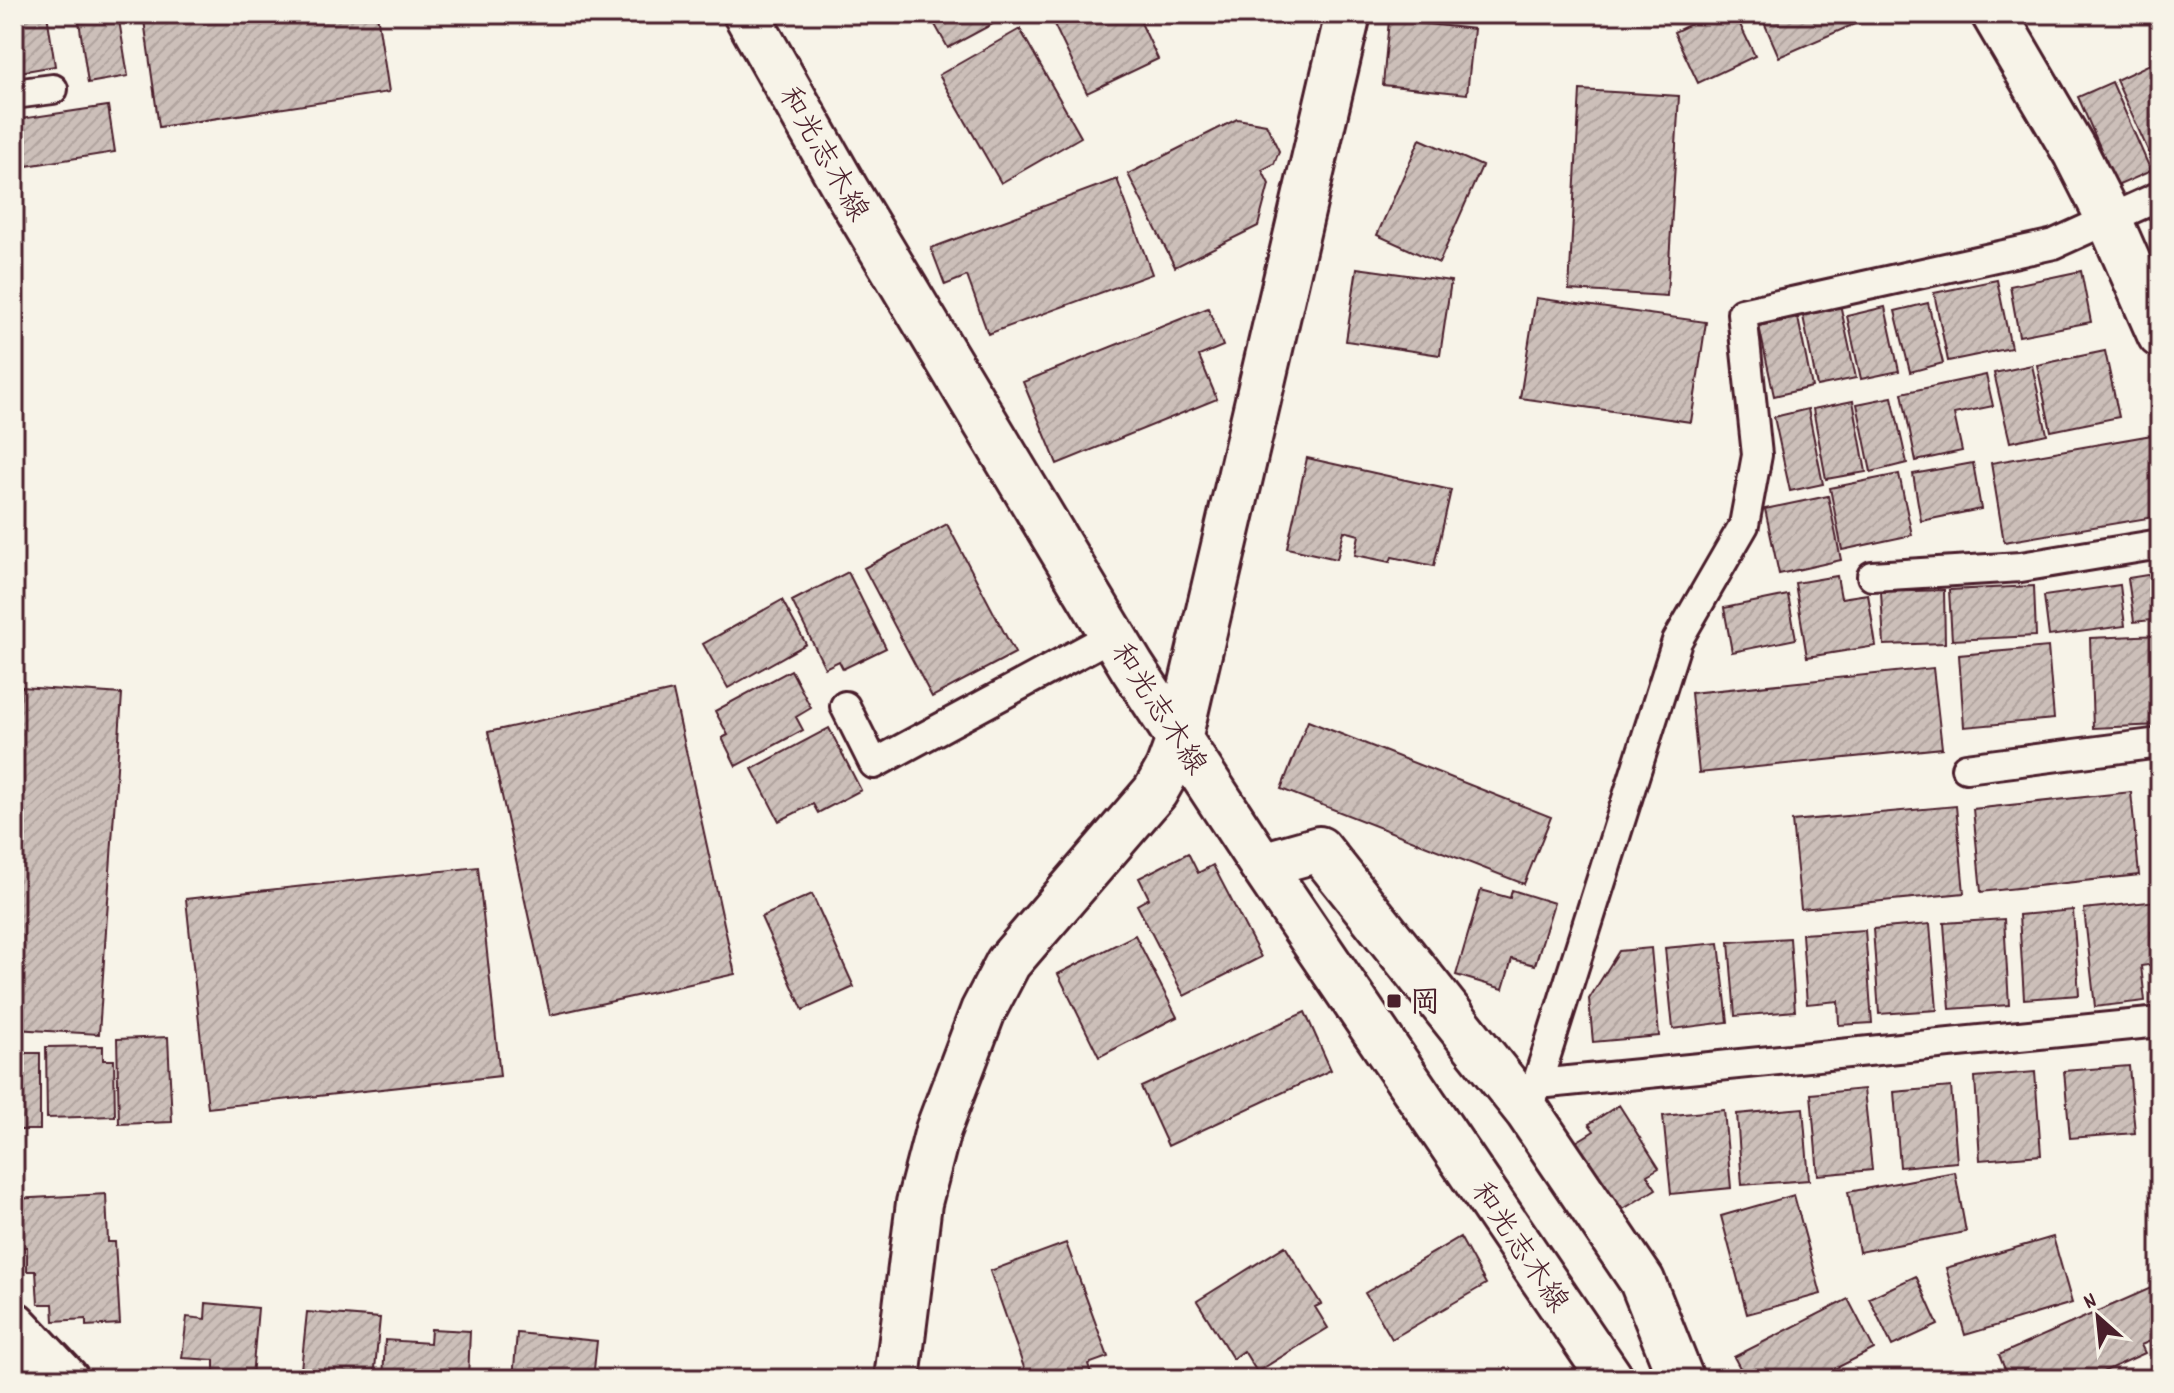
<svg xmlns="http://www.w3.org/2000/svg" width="2174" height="1393" viewBox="0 0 2174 1393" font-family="Dekko,'Klee One',sans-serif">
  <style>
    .building { fill: url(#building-hatch); stroke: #4a1f2b; stroke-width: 2 }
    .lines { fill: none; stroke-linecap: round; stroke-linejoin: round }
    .lane-casing { stroke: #4a1f2b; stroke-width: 34 }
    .street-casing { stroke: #4a1f2b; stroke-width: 50 }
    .secondary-casing { stroke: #4a1f2b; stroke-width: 50 }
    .lane { stroke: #f7f3e8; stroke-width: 28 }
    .street { stroke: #f7f3e8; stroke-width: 44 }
    .secondary { stroke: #f7f3e8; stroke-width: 44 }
    .poi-dot { fill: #4a1f2b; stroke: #f7f3e8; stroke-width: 3 }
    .labels { text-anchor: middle; stroke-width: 6; stroke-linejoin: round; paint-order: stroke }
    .street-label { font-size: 30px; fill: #4a1f2b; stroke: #f7f3e8 }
    .poi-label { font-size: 30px; font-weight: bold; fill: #4a1f2b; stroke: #f7f3e8; text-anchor: start }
  </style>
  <defs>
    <pattern id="building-hatch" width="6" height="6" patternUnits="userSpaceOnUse" patternTransform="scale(2)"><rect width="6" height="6" fill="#ccbfb9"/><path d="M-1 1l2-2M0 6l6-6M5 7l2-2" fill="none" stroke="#b1a49f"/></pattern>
  </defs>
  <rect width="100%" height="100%" fill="#f7f3e8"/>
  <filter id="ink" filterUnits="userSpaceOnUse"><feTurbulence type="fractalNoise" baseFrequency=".0125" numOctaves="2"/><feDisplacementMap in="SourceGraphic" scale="16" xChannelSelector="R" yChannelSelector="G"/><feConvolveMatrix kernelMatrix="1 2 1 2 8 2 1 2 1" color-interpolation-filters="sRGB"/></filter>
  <g filter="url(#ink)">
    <path class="building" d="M 14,14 L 47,14 L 55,66 L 14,73 Z
      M 78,14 L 118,14 L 128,76 L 88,83 Z
      M 181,14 L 377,14 L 389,92 L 159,127 L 144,20 Z
      M 929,14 L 1011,14 L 948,48 Z
      M 1049,14 L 1137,14 L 1158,59 L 1087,93 Z
      M 1712,14 L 1735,14 L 1755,56 L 1698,83 L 1674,32 Z
      M 1776,14 L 1853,14 L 1857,23 L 1779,57 L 1763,20 Z
      M 1389,20 L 1474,29 L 1467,94 L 1383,85 Z
      M 1020,29 L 1081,137 L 1001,183 L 939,75 Z
      M 2150,64 L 2160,85 L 2160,166 L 2156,168 L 2116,80 Z
      M 2112,82 L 2151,171 L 2117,186 L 2078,97 Z
      M 1580,90 L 1679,96 L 1667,296 L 1569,290 Z
      M 108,106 L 115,152 L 26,166 L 20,119 Z
      M 1237,119 L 1266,124 L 1279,151 L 1274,164 L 1262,170 L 1269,184 L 1258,226 L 1175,267 L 1128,174 Z
      M 1420,139 L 1482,166 L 1439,263 L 1377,235 Z
      M 1117,179 L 1152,274 L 988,334 L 967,276 L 945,285 L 931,248 Z
      M 1357,268 L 1451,281 L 1440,355 L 1346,341 Z
      M 2081,271 L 2091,322 L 2019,336 L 2010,286 Z
      M 1997,280 L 2011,348 L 1948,361 L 1934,293 Z
      M 1536,298 L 1706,322 L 1691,422 L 1520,398 Z
      M 1928,303 L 1943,363 L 1910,372 L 1895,311 Z
      M 1840,304 L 1856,378 L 1817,386 L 1802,311 Z
      M 1885,307 L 1899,371 L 1861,379 L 1847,316 Z
      M 1208,308 L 1223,346 L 1199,356 L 1217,399 L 1057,464 L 1023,382 Z
      M 1798,318 L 1812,387 L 1774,396 L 1759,326 Z
      M 2105,351 L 2119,417 L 2051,431 L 2037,365 Z
      M 2032,365 L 2047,434 L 2010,442 L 1994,373 Z
      M 1986,375 L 1993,406 L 1954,414 L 1962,451 L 1916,461 L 1902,393 Z
      M 1892,397 L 1907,463 L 1871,472 L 1857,404 Z
      M 1853,401 L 1866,472 L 1826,479 L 1813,409 Z
      M 1808,409 L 1823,484 L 1790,491 L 1774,417 Z
      M 2152,435 L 2160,483 L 2160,516 L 2004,542 L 1991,463 Z
      M 1307,458 L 1451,490 L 1434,566 L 1392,557 L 1390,562 L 1355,555 L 1359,535 L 1344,531 L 1337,559 L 1287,548 Z
      M 1973,463 L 1981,509 L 1921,521 L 1913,474 Z
      M 1899,474 L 1912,535 L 1842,550 L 1830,488 Z
      M 1828,496 L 1841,560 L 1779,574 L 1765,509 Z
      M 947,524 L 1015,653 L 932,697 L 864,568 Z
      M 848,572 L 886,648 L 843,669 L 839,661 L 825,668 L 792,601 Z
      M 2160,573 L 2160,619 L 2134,622 L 2128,578 Z
      M 1837,576 L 1841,598 L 1868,594 L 1876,646 L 1807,657 L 1795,583 Z
      M 2120,585 L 2125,626 L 2049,636 L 2044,596 Z
      M 2034,586 L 2036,636 L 1952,640 L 1949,590 Z
      M 1944,590 L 1945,643 L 1884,645 L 1881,592 Z
      M 1788,595 L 1796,639 L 1732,652 L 1724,608 Z
      M 782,600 L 806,644 L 728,688 L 703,644 Z
      M 2160,635 L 2160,725 L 2093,728 L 2090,638 Z
      M 2048,647 L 2054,719 L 1964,727 L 1959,655 Z
      M 1933,668 L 1942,748 L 1699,773 L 1691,693 Z
      M 791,670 L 811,708 L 796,717 L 803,730 L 736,766 L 722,738 L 728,735 L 715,711 Z
      M 21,687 L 122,694 L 99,1034 L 14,1029 L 14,790 Z
      M 673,691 L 735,974 L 550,1015 L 488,732 Z
      M 1308,721 L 1551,817 L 1524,884 L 1281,789 Z
      M 829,728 L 861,790 L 818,813 L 813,804 L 779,821 L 752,769 Z
      M 2131,792 L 2139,875 L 1981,892 L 1973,809 Z
      M 1956,806 L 1964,893 L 1801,909 L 1792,821 Z
      M 1188,853 L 1198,873 L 1213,865 L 1261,957 L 1184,996 L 1137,905 L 1149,898 L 1139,878 Z
      M 478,867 L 500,1076 L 208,1108 L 186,899 Z
      M 1481,890 L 1510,898 L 1512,890 L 1554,903 L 1535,965 L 1512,959 L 1503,989 L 1456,975 Z
      M 812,894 L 854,987 L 803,1010 L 761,917 Z
      M 2157,901 L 2160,931 L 2151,932 L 2155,964 L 2141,966 L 2145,1001 L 2095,1007 L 2084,909 Z
      M 2073,910 L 2079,995 L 2024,999 L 2019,915 Z
      M 2004,919 L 2009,1005 L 1950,1009 L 1944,923 Z
      M 1930,924 L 1937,1010 L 1879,1014 L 1873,929 Z
      M 1865,930 L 1872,1023 L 1839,1025 L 1838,1001 L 1807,1004 L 1802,934 Z
      M 1135,935 L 1177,1017 L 1099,1057 L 1058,974 Z
      M 1790,938 L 1795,1011 L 1735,1016 L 1729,942 Z
      M 1719,943 L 1728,1022 L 1673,1029 L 1665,948 Z
      M 1651,948 L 1659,1036 L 1593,1042 L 1589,999 L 1619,951 Z
      M 1305,1012 L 1331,1070 L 1168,1146 L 1141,1087 Z
      M 168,1037 L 172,1122 L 119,1124 L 117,1039 Z
      M 103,1046 L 103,1060 L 114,1060 L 115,1116 L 47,1118 L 46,1047 Z
      M 14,1053 L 40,1053 L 40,1130 L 14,1130 Z
      M 2129,1066 L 2135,1133 L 2070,1138 L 2064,1071 Z
      M 2035,1072 L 2041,1155 L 1980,1160 L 1975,1077 Z
      M 1951,1087 L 1957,1162 L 1900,1167 L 1894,1092 Z
      M 1864,1089 L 1872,1170 L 1818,1175 L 1811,1094 Z
      M 1619,1105 L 1659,1168 L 1647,1175 L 1656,1189 L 1620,1211 L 1576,1142 L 1594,1131 L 1589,1124 Z
      M 1803,1108 L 1809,1180 L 1742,1185 L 1737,1114 Z
      M 1724,1110 L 1731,1188 L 1671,1194 L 1663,1116 Z
      M 1955,1172 L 1966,1232 L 1859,1252 L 1848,1192 Z
      M 106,1194 L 108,1242 L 115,1242 L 120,1324 L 86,1326 L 86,1319 L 54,1321 L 53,1304 L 38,1304 L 36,1271 L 27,1271 L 27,1247 L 14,1247 L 14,1199 Z
      M 1794,1195 L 1821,1294 L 1747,1314 L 1721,1216 Z
      M 1460,1237 L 1486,1284 L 1392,1339 L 1365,1293 Z
      M 2053,1237 L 2072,1303 L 1965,1335 L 1946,1268 Z
      M 1066,1243 L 1108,1357 L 1088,1364 L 1093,1379 L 1028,1379 L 990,1271 Z
      M 1285,1246 L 1321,1304 L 1315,1307 L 1328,1328 L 1257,1372 L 1244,1351 L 1233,1359 L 1197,1301 Z
      M 1916,1276 L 1938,1325 L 1892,1346 L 1869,1298 Z
      M 2160,1284 L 2160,1337 L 2141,1345 L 2145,1353 L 2087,1379 L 2009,1379 L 1999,1355 Z
      M 1848,1299 L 1874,1349 L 1815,1379 L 1746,1379 L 1734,1357 Z
      M 206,1303 L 258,1308 L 252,1377 L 214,1374 L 214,1360 L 182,1358 L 187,1317 L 205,1319 Z
      M 307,1312 L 380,1318 L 374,1379 L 300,1379 Z
      M 431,1329 L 470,1331 L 468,1379 L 383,1379 L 385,1340 L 430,1343 Z
      M 517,1333 L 597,1341 L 593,1379 L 513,1379 Z"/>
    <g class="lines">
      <defs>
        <path id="lane" d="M 14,94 L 53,89
          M 1872,576 L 2021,567 L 2160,544
          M 845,706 L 874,764 L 1113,635
          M 1966,768 L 2160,743
          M 1538,1084 L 2160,1022
          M 1528,1112 L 1677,641 L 1744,525 L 1757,455 L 1742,313 L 2054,244 L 2160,196"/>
        <path id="street" d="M 1994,14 L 2076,154 L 2109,219 L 2160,335
          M 1262,865 L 1319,849 L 1528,1112 L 1642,1281 L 1681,1379
          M 14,1324 L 66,1379"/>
        <path id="secondary" d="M 746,14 L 846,190 L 1132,667 L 1262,865 L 1611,1379
          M 897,1379 L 919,1203 L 938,1130 L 983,1011 L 1008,963 L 1155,792 L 1168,769 L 1179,739 L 1348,14"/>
      </defs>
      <use href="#lane" class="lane-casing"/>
      <use href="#street" class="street-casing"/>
      <use href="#secondary" class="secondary-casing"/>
      <use href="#lane" class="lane"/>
      <use href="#street" class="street"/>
      <use href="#secondary" class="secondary"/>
    </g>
  </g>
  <rect class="poi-dot" x="1386" y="993" width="16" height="16" rx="4"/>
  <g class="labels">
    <g class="street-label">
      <text transform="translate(825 153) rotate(60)" y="10">和光志木線</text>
      <text transform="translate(1160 708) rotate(57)" y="10">和光志木線</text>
      <text transform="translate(1521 1246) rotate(56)" y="10">和光志木線</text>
    </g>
    <g class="poi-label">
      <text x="1410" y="1011">岡</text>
    </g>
  </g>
  <rect width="2174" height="1393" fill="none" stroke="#f7f3e8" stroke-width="48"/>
  <rect x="24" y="24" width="2126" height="1345" fill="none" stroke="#4a1f2b" stroke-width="3" filter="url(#ink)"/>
  <g transform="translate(2098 1317) rotate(333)" stroke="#f7f3e8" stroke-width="6" paint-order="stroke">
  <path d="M0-6L14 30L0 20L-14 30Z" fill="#4a1f2b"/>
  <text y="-12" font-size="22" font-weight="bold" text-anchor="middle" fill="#4a1f2b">N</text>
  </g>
</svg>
